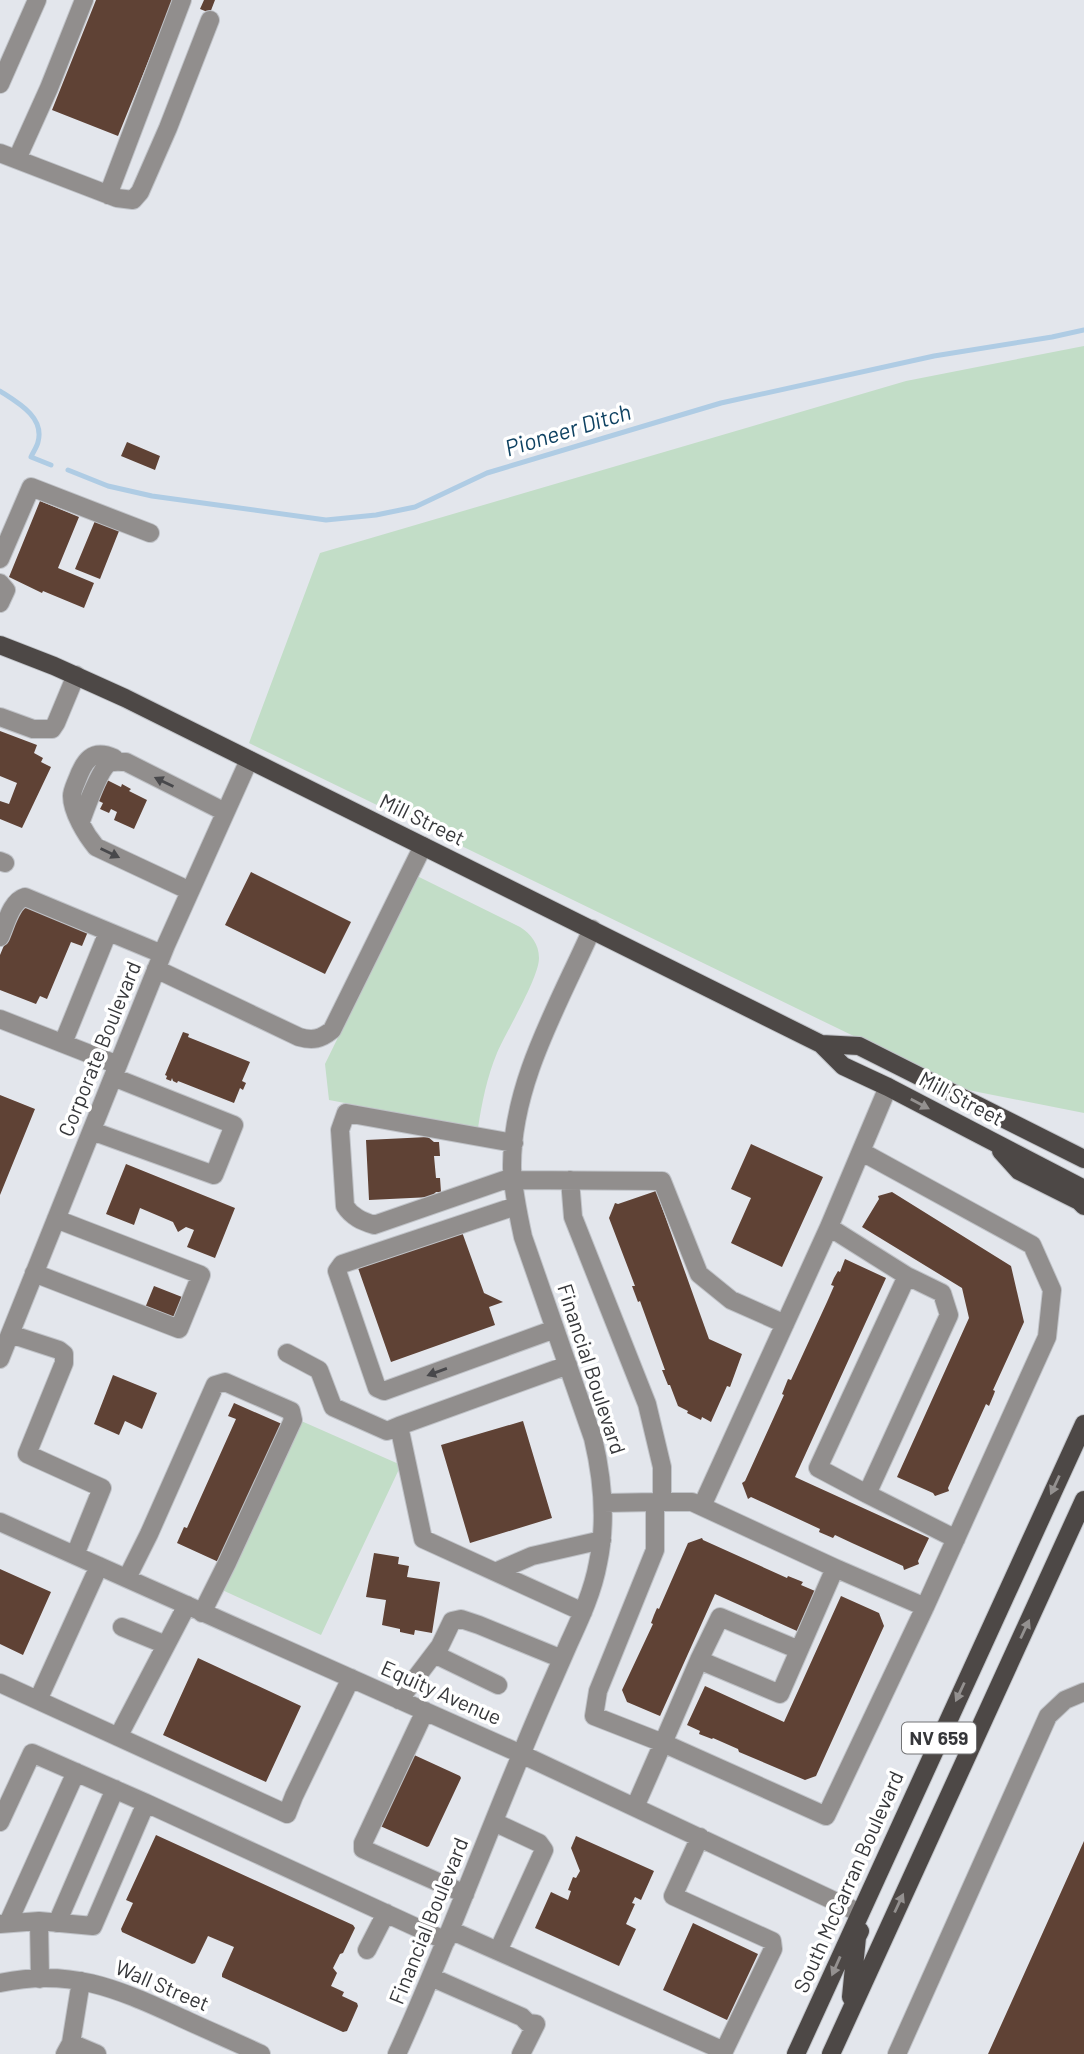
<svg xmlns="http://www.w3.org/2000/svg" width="1084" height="2054" viewBox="0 0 1084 2054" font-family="Barlow,sans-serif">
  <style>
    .green { fill: #c2ddc7 }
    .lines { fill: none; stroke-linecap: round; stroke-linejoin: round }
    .stream { stroke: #afcce4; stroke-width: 5 }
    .building { fill: #5f4235 }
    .minor-casing { stroke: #c0c3c8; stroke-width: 20 }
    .major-casing { stroke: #c0c3c8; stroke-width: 20 }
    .minor { stroke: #918e8d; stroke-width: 18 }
    .major { stroke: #4d4846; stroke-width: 18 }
    .oneway { fill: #48484b }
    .oneway2 { fill: #949190 }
    .labels { text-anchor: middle; stroke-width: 7; stroke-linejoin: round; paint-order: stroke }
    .shield { fill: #fff; stroke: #727375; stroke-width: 2 }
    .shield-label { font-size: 19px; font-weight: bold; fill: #36373a }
    .street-label { font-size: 21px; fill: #36373a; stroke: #fff }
    .water-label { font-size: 23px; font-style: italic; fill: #0f4262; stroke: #fff }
  </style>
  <rect width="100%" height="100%" fill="#e3e6ec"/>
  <path class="green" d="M 1084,346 L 1084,1113 L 963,1089 L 249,743 L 320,553 L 906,381 Z
    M 417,876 L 520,927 C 531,934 539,944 539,958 C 539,978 506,1032 497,1053 C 487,1077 482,1102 478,1128 L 329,1100 L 325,1064 Z
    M 299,1420 L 401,1465 L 321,1635 L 220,1589 Z"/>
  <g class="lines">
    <path class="stream" d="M 0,391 C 17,402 45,417 38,442 C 37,447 33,452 31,457 L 51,465
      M 68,470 L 108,486 L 152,496 L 326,520 L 376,515 L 415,507 L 487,473 L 721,403 L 934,356 L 1052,337 L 1084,330"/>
  </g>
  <path class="building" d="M 96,0 L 173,0 L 118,136 L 52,110 Z
    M 204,0 L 215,0 L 210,13 L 200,9 Z
    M 127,442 L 160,456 L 155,470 L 121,456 Z
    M 40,501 L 79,517 L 58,568 L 94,583 L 84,608 L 43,591 L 42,593 L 9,577 Z
    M 97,516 L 121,526 L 100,579 L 75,569 Z
    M 0,731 L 37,745 L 34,753 L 43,758 L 41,762 L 51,767 L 22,828 L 0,819 L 0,801 L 9,804 L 17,783 L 0,776 Z
    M 87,777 L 103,778 L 121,787 L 122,784 L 131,789 L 129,791 L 147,800 L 134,829 L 114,820 L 117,812 L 111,809 L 109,813 L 100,809 L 103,803 L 80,792 Z
    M 251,872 L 351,922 L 325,974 L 225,925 Z
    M 22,902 L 89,929 L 82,946 L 71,942 L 47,999 L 40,996 L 36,1004 L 0,990 L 0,955 Z
    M 183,1032 L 189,1034 L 188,1037 L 250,1062 L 242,1081 L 246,1083 L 243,1090 L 240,1088 L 234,1103 L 178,1081 L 177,1083 L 173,1081 L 172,1078 L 171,1081 L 166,1079 L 167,1076 L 165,1075 Z
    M 0,1095 L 35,1109 L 0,1195 Z
    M 428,1137 L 434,1142 L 439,1142 L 440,1156 L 434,1156 L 436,1178 L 440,1178 L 441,1192 L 436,1192 L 431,1197 L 369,1200 L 366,1140 Z
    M 751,1144 L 823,1177 L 782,1267 L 731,1243 L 751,1198 L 731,1189 Z
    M 126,1164 L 235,1208 L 215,1258 L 187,1247 L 194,1230 L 186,1227 L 178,1232 L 173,1222 L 140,1208 L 134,1225 L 106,1214 Z
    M 656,1191 L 709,1339 L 742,1354 L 730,1387 L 727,1386 L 711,1422 L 702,1417 L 701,1420 L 687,1413 L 688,1411 L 678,1406 L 670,1385 L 668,1385 L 662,1370 L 665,1370 L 640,1301 L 638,1302 L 632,1286 L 635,1286 L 609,1218 L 615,1203 L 618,1204 Z
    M 892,1192 L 1011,1266 L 1024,1322 L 993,1390 L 995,1391 L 994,1394 L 989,1406 L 986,1404 L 948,1488 L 949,1491 L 935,1496 L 933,1493 L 897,1477 L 969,1318 L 962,1288 L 862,1227 L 879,1199 L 878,1196 Z
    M 462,1232 L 484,1293 L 503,1302 L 489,1307 L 495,1325 L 391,1362 L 358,1268 Z
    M 845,1259 L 886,1278 L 795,1477 L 929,1538 L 918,1561 L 919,1564 L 904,1570 L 903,1566 L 852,1543 L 835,1535 L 833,1538 L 819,1532 L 820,1529 L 751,1497 L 748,1499 L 742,1483 L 745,1481 L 784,1395 L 782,1394 L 788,1379 L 791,1380 L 827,1302 L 834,1286 L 831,1285 L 834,1278 L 838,1271 L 840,1272 Z
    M 154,1286 L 182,1297 L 173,1319 L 145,1308 Z
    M 113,1375 L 157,1393 L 142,1429 L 125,1421 L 119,1435 L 94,1424 Z
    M 234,1403 L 282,1424 L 223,1564 L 177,1543 L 184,1527 L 187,1528 L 236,1419 L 228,1416 Z
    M 523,1421 L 552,1518 L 470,1543 L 441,1445 Z
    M 702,1538 L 703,1540 L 787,1578 L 788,1576 L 803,1582 L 801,1585 L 815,1591 L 797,1631 L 715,1594 L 660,1716 L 627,1702 L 622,1690 L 653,1624 L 651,1623 L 654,1615 L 657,1608 L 659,1609 L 688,1543 Z
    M 374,1553 L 399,1557 L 398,1564 L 409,1566 L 407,1577 L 440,1582 L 432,1633 L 415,1630 L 414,1635 L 400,1632 L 400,1629 L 382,1625 L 386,1600 L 366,1597 Z
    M 0,1569 L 51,1592 L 23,1655 L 0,1644 Z
    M 841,1596 L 879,1613 L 884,1626 L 816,1776 L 805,1780 L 739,1752 L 738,1749 L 713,1738 L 712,1739 L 699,1734 L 700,1731 L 687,1725 L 705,1686 L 784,1722 Z
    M 198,1658 L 301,1706 L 266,1782 L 163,1735 Z
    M 412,1754 L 460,1776 L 461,1778 L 429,1846 L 427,1847 L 378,1825 Z
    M 156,1835 L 353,1925 L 355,1928 L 343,1953 L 340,1954 L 333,1968 L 337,1973 L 331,1986 L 344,1992 L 342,1996 L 357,2003 L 358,2006 L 347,2031 L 343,2032 L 222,1977 L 222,1974 L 234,1947 L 208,1936 L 195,1963 L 192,1964 L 122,1932 L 121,1929 L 133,1903 L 126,1900 Z
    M 576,1836 L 654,1871 L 641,1900 L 635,1897 L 632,1903 L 635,1904 L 626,1924 L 636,1929 L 619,1966 L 535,1928 L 551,1892 L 568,1900 L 571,1891 L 568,1890 L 573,1877 L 576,1878 L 580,1871 L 571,1848 Z
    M 1084,1841 L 1084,2054 L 988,2054 Z
    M 693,1923 L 758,1954 L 727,2020 L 663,1990 Z"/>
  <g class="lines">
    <defs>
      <path id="minor" d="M 0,84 L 37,0
        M 0,153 L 117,198 L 133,200 L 140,192 L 168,128 L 210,20
        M 17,159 L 49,88 L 84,0
        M 108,195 L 182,0
        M 0,559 L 31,487 L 150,533
        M 0,583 L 6,590 L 0,603
        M 0,717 L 33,729 L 52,729 L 56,723 L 76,675
        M 114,758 C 92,748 84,761 77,780 C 75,785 72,791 72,796 C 72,812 86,835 96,847 L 190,891
        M 81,821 C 85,810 100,769 109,763 C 114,761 121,762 126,762 L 225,812
        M 0,861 L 5,863
        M 0,937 C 6,924 11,901 25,897 L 162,954
        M 156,969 L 299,1037 C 313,1041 321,1039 332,1030 L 423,846
        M 0,1019 L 118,1065
        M 63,1043 L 108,932
        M 92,1131 L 214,1175 L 234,1125 L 113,1077
        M 862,1152 L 1032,1245 L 1052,1290 L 1047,1337 L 925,1607
        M 513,1177 L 374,1225 C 362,1221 352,1217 345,1206 L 340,1130 L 346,1113 L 514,1143
        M 513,1180 L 662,1181 L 699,1274 L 731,1300 L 785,1324
        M 570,1180 L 573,1217 L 647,1404 L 662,1467 L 662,1502
        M 516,1206 L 342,1264 L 337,1271 L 377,1388 L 384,1391 L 555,1329
        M 829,1227 L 888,1087
        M 34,1273 L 179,1329 L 201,1275 L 56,1219
        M 10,1334 L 59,1350 L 64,1354 L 64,1363 L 27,1454 L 102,1488 L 75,1555
        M 287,1353 L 319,1370 L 333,1407 L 387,1431 L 399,1426
        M 0,1359 L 166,945 L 249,760
        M 568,1365 L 399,1426 L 423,1539 L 583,1612
        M 867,1494 L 956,1539
        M 655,1502 L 692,1502 L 835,1568 L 780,1694 L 699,1660 L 663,1743 L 826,1816 L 925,1607 L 835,1568
        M 604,1503 L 655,1502 L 655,1550 L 598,1691 L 594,1716 L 663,1743 L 635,1807
        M 702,1506 L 829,1227 L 907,1276 L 818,1468 L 867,1494 L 949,1315 L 942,1293 L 907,1276
        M 0,1522 L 521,1754 L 860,1913
        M 495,1572 L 532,1556 L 602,1540
        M 127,1578 L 149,1534 L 215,1385 L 225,1382 L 291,1411 L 293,1420 L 227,1563 L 202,1613
        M 122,1627 L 166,1645
        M 434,1654 L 498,1685
        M 699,1660 L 720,1617 L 799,1650
        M 0,1683 L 287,1814 L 294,1796 L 351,1678
        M 38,1700 L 99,1566
        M 399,1700 L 440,1646 L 452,1621 L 461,1619 L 479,1625 L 562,1659
        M 425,1711 L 363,1843 L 363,1849 L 465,1894
        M 118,1737 L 187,1605
        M 146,1803 L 446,1941
        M 0,1822 L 32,1753 L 146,1803 L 93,1926 L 39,1921 L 0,1924
        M 494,1822 L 539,1843 L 544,1850 L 498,1951
        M 39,1921 L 40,1979
        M 8,1923 L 76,1772
        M 57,1923 L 115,1789
        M 450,1930 L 724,2051 L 773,1949 L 772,1941 L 673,1896 L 700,1837
        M 367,1950 L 386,1913
        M 431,1977 L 522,2017 L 528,2023 L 536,2024 L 521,2054
        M 0,1983 C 69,1968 116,1988 177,2016 C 205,2029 233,2041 261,2054
        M 71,2043 L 97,2054
        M 65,2054 L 71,2043 L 81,1981
        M 397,2054 C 442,1956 479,1855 521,1755 C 536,1717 553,1680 569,1643 C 581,1617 593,1591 598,1563 C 607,1521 603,1480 593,1438 L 523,1237 C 518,1214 513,1191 512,1168 C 511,1084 559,1004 592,929
        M 897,2054 L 1048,1716 L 1065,1700 L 1084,1692"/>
      <path id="major" d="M 0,645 L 54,666 L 125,698 L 821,1044 L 843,1066 L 888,1087 L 1084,1189
        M 821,1044 L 859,1046 L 1084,1159
        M 1001,1151 L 1019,1171 L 1079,1201 L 1084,1206
        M 851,1997 L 857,1937 L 860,1931
        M 796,2054 L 1084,1424
        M 831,2054 L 1084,1500"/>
    </defs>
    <use href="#minor" class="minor-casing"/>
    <use href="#major" class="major-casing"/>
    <use href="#minor" class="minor"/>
    <use href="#major" class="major"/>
  </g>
  <defs><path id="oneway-solid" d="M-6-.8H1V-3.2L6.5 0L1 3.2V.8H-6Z" transform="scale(1.75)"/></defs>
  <g class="oneway">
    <use href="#oneway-solid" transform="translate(164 782) rotate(-154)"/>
    <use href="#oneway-solid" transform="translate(110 853) rotate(26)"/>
    <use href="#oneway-solid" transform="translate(437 1372) rotate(160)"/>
  </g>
  <g class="oneway2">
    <use href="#oneway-solid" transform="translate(920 1104) rotate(28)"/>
    <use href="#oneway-solid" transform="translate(1055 1485) rotate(115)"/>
    <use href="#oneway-solid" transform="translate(1025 1629) rotate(-65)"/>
    <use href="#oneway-solid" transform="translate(960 1692) rotate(115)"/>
    <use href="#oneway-solid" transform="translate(899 1903) rotate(-65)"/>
    <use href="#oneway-solid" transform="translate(836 1966) rotate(114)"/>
  </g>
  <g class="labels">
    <rect class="shield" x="902" y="1722.5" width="74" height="31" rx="5"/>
    <g class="shield-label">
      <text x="939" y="1745">NV 659</text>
    </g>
    <g class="street-label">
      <text transform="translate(422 820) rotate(26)" y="7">Mill Street</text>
      <text transform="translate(100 1049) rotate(-68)" y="7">Corporate Boulevard</text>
      <text transform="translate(961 1099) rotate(28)" y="7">Mill Street</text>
      <text transform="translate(591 1369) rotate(72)" y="7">Financial Boulevard</text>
      <text transform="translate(441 1693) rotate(24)" y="7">Equity Avenue</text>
      <text transform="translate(849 1882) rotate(-66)" y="7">South McCarran Boulevard</text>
      <text transform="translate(429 1921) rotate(-68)" y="7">Financial Boulevard</text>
      <text transform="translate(162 1986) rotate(23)" y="7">Wall Street</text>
    </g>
    <g class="water-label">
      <text transform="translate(568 430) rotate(-17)" y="8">Pioneer Ditch</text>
    </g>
  </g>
</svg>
